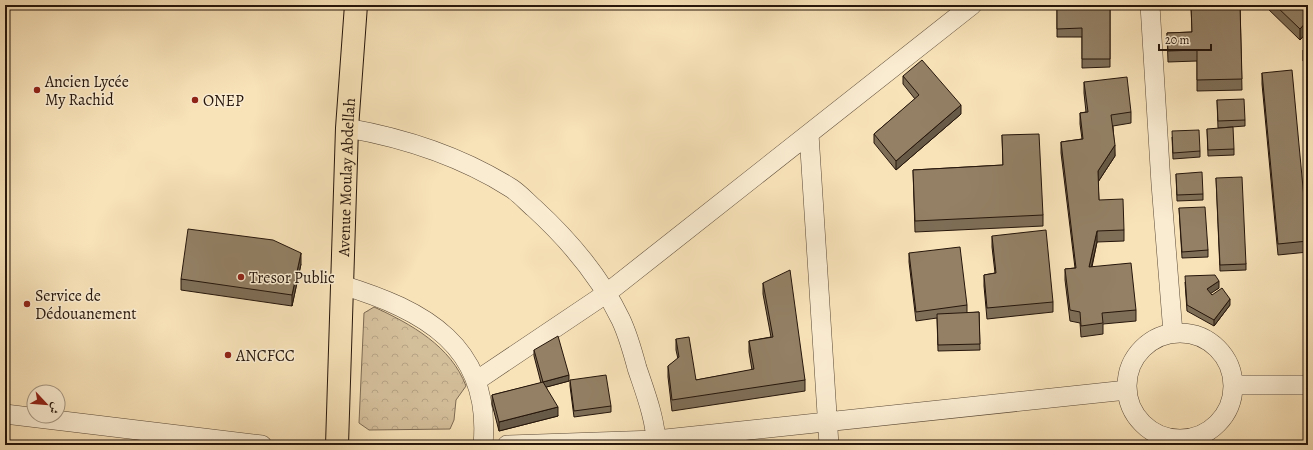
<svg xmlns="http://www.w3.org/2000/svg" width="1313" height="450" viewBox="0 0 1313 450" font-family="Alegreya,Amiri,serif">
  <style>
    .park { fill: url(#park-crowns); stroke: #7d6a53 }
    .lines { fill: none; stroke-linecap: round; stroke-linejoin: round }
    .street-casing { stroke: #5a4936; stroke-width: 20 }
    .primary-casing { stroke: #26160b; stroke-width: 24 }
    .street { stroke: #faecd1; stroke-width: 19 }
    .primary { stroke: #f8e2b8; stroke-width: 22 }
    .wall { fill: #7e6e57; stroke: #26160b }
    .shaded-wall { fill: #675a47; stroke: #26160b }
    .building { fill: #938065; stroke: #26160b }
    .poi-dot { fill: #8f2418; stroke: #faecd1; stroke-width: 1.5 }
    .labels { text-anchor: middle; stroke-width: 3; stroke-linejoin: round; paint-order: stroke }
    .poi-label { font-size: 16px; fill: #26160b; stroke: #faecd1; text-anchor: start }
    .street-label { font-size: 16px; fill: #26160b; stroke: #faecd1 }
  </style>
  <defs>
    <pattern id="park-crowns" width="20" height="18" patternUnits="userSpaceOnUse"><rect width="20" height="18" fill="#d4bf9b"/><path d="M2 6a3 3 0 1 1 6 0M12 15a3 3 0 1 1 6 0" fill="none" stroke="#b6a384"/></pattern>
  </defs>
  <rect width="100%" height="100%" fill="#f8e2b8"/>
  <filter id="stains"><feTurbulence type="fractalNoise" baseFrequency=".005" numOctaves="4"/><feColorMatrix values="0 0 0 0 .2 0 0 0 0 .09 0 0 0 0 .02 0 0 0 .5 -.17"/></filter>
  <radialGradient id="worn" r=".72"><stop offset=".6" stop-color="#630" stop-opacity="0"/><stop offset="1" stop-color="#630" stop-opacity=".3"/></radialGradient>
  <path class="park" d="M 374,307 C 411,324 451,346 466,386 L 456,400 L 454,420 L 450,429 L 369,430 L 359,423 L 364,313 Z"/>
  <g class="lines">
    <defs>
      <path id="street" d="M 1150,5 L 1161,184 L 1173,333
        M 347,128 C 404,138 462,157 511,188 C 519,193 527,202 534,208 C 570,241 600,276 621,320 C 628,335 633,353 637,368 C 645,392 656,420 656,445
        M 809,134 L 829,445
        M 342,285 C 424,310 492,346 483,445
        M1127 386a53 53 0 1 1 106 0a53 53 0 1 1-106 0Z
        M 476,381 L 607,293 L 972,5
        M 1233,385 L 1308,385
        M 5,414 L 262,445
        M 507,445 L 656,440 L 1127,390"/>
      <g id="primary">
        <path id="s1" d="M 337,445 L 347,128 L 356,5"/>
      </g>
    </defs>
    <use href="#street" class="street-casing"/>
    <use href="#primary" class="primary-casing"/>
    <use href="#street" class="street"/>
    <use href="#primary" class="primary"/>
  </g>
  <path class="wall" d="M 1057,5 L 1110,5 L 1110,67 L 1082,68 L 1082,37 L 1057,37 Z
    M 1191,5 L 1240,5 L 1242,90 L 1197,91 L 1197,61 L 1168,62 L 1167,33 L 1192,32 Z
    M 1264,5 L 1308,5 L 1308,31 L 1300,40 Z
    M 1308,46 L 1308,66 L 1303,61 L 1303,50 Z
    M 1262,73 L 1308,241 L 1308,252 L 1278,255 L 1262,84 Z
    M 903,76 L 961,114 L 896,170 L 874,143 L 874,134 L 915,99 L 903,84 Z
    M 1084,82 L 1131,112 L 1131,123 L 1113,126 L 1115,156 L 1098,182 L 1099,200 L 1124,230 L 1124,241 L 1097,242 L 1092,267 L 1136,310 L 1136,321 L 1103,324 L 1103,334 L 1081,337 L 1080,323 L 1070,321 L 1065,280 L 1065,269 L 1075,268 L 1061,153 L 1061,142 L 1082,139 L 1080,124 L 1080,113 L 1086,112 L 1084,93 Z
    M 1217,100 L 1245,120 L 1245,126 L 1218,128 Z
    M 1207,129 L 1234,149 L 1234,155 L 1208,156 Z
    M 1002,135 L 1043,215 L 1043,226 L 915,232 L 913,170 L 1003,165 Z
    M 1172,137 L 1200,151 L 1200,157 L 1173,159 Z
    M 1176,174 L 1203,194 L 1203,200 L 1177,201 Z
    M 1216,178 L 1246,264 L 1246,270 L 1220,271 Z
    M 1179,208 L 1208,250 L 1208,257 L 1182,258 Z
    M 992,236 L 1053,302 L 1053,312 L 987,319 L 984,286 L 984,275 L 995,273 L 992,247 Z
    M 909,253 L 967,305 L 967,313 L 979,312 L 980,350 L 938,351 L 937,318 L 916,321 L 909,262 Z
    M 301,264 L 292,306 L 181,290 L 181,279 Z
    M 1185,282 L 1219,288 L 1210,293 L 1212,295 L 1230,305 L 1214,326 L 1187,311 Z
    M 763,283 L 805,380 L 805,391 L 672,411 L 668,377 L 668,366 L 678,359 L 676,350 L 676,339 L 696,380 L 752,370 L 749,352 L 749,341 L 771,337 L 763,294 Z
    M 534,350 L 569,381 L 546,387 L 558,416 L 499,431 L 492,404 L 492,395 L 541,383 L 534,356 Z
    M 570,380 L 611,406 L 611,412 L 574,417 L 570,386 Z"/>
  <path class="shaded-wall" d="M 1308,20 L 1308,31 L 1300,40 L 1300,29 Z
    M 961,105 L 961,114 L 896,170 L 896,161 Z
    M 1115,145 L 1115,156 L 1098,182 L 1098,171 Z
    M 1097,231 L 1097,242 L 1089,278 L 1089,267 Z
    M 301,253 L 301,264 L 292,306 L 292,295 Z
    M 1219,281 L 1219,288 L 1207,296 L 1207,289 Z
    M 1230,299 L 1230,305 L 1214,326 L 1214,320 Z
    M 569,375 L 569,381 L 543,388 L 543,382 Z
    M 558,407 L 558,416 L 499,431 L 499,422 Z"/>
  <path class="building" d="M 1057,5 L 1110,5 L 1110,59 L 1082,59 L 1082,28 L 1057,29 Z
    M 1191,5 L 1240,5 L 1242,79 L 1197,80 L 1197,50 L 1168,51 L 1167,33 L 1192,32 Z
    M 1275,5 L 1308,5 L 1308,20 L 1300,29 Z
    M 1308,46 L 1308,55 L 1303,50 Z
    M 922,60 L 961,105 L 896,161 L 874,134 L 919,95 L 903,76 Z
    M 1292,70 L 1308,241 L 1278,244 L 1262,73 Z
    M 1127,77 L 1131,112 L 1111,115 L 1115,145 L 1098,171 L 1099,200 L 1123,199 L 1124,230 L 1097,231 L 1089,267 L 1131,263 L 1136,310 L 1102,313 L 1103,323 L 1081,326 L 1080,312 L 1070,310 L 1065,269 L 1076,268 L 1061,142 L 1083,139 L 1080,113 L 1088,112 L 1084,82 Z
    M 1244,99 L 1245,120 L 1218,121 L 1217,100 Z
    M 1233,127 L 1234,149 L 1208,150 L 1207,129 Z
    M 1199,130 L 1200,151 L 1173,153 L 1172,131 Z
    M 1039,134 L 1043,215 L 915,221 L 913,170 L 1003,165 L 1002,135 Z
    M 1202,172 L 1203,194 L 1177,195 L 1176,174 Z
    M 1242,177 L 1246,264 L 1220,265 L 1216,178 Z
    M 1205,207 L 1208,250 L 1182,252 L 1179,208 Z
    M 188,229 L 273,240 L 301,253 L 292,295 L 181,279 Z
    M 1046,230 L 1053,302 L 987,308 L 984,275 L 996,273 L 992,236 Z
    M 960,247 L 967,305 L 916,312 L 909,253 Z
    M 790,270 L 805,380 L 672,400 L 668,366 L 679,357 L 676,339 L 689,337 L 696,380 L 754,369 L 749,341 L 773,337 L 763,283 Z
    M 1215,275 L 1219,281 L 1207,289 L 1212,295 L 1222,288 L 1230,299 L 1214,320 L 1187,305 L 1185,276 Z
    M 979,312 L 980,344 L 938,345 L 937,314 Z
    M 558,336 L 569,375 L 543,382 L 534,350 Z
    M 606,375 L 611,406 L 574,411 L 570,380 Z
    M 543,382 L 558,407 L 499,422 L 492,395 Z
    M 501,442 L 519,445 L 500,445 Z"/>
  <g class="poi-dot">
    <circle cx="37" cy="90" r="4"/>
    <circle cx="195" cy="100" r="4"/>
    <circle cx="241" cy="277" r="4"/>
    <circle cx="27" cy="304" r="4"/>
    <circle cx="228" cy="355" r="4"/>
  </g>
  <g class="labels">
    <g class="poi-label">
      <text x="45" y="87">Ancien Lycée<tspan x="45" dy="18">My Rachid</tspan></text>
      <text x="203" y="106">ONEP</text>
      <text x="249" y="283">Tresor Public</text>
      <text x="35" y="301">Service de<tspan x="35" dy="18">Dédouanement</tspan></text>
      <text x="236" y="361">ANCFCC</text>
    </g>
    <g class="street-label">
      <text dy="6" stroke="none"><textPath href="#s1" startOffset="268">Avenue Moulay Abdellah</textPath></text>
    </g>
  </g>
  <rect width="1313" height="450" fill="none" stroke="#f8e2b8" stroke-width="20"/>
  <rect x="6" y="6" width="1301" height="438" fill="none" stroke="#26160b" stroke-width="2"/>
  <rect x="10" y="10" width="1293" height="430" fill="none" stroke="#26160b"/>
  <g transform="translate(46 404) rotate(116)"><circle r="19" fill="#faecd1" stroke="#a59682"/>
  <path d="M0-3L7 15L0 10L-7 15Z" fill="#8f2418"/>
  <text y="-6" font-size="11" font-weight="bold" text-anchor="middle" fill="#26160b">ش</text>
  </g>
  <path d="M1159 44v6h52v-6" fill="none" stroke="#26160b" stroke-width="2"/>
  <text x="1165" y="44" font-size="12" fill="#26160b" stroke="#faecd1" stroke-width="3" paint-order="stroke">20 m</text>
  <rect width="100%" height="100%" filter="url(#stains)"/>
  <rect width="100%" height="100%" fill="url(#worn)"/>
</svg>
